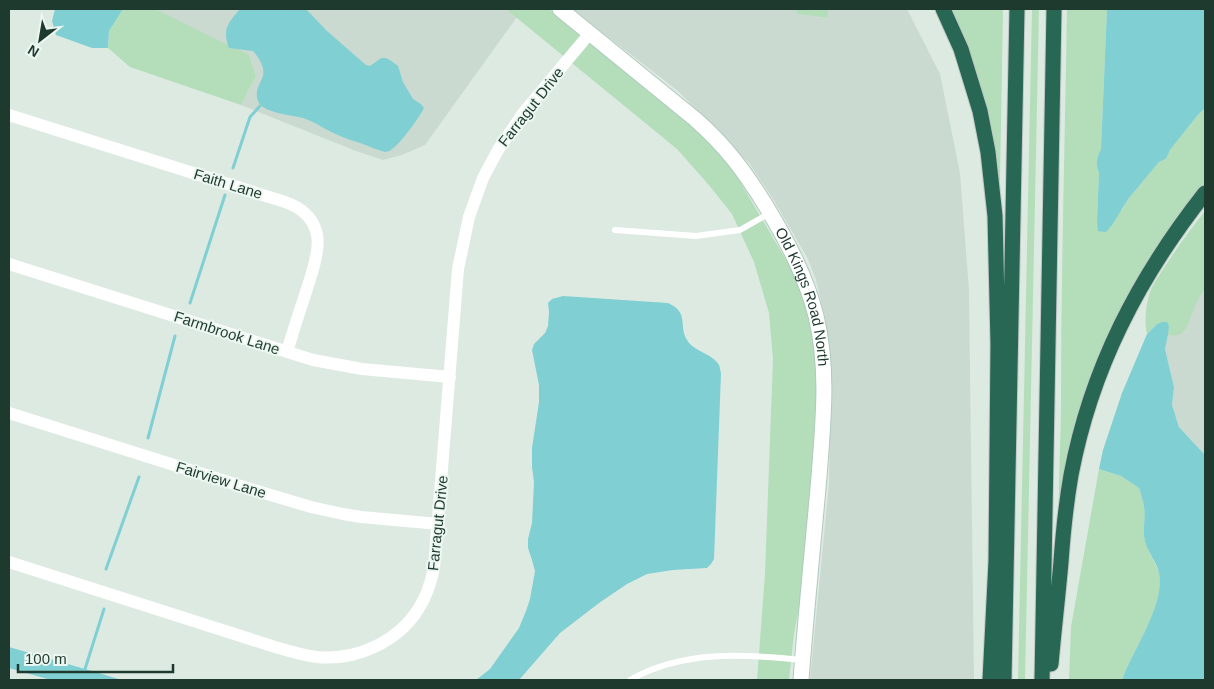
<svg xmlns="http://www.w3.org/2000/svg" width="1214" height="689" viewBox="0 0 1214 689" font-family="Arial,sans-serif">
  <style>
    .built { fill: #cbdad1 }
    .green { fill: #b4ddba }
    .water { fill: #80cfd3 }
    .lines { fill: none; stroke-linecap: round; stroke-linejoin: round }
    .stream { stroke: #80cfd3; stroke-width: 3 }
    .secondary-casing { stroke: #afcabd; stroke-width: 17 }
    .highway-casing { stroke: #c0c8c5; stroke-width: 17 }
    .lane { stroke: #fff; stroke-width: 6 }
    .street { stroke: #fff; stroke-width: 12 }
    .secondary { stroke: #fff; stroke-width: 15 }
    .highway { stroke: #286753; stroke-width: 15 }
    .labels { text-anchor: middle; stroke-width: 4; stroke-linejoin: round; paint-order: stroke }
    .street-label { font-size: 15px; fill: #1e3a2f; stroke: #edf7f1 }
  </style>
  <rect width="100%" height="100%" fill="#ddeae2"/>
  <path class="built" d="M 155,9 L 506,9 L 517,17 L 425,145 L 402,155 L 383,160 L 356,151 L 241,105 L 256,76 L 249,55 L 229,48 Z
    M 572,9 L 796,9 L 798,14 L 826,18 L 828,9 L 907,9 L 940,74 L 960,173 L 969,290 L 974,680 L 810,680 L 829,484 L 830,422 L 830,377 L 826,322 L 816,280 L 808,259 L 773,199 L 749,163 L 678,91 Z
    M 1205,211 L 1205,455 L 1179,427 L 1172,405 L 1174,387 L 1165,349 L 1168,335 L 1150,292 L 1162,271 Z"/>
  <path class="green" d="M 123,9 L 155,9 L 228,45 L 229,48 L 238,49 L 249,55 L 256,76 L 241,105 L 130,67 L 108,48 L 109,31 Z
    M 506,9 L 549,9 L 701,132 L 721,154 L 736,175 L 795,275 L 806,304 L 815,346 L 817,371 L 818,416 L 803,586 L 794,634 L 789,680 L 757,680 L 765,574 L 773,359 L 769,313 L 754,262 L 732,214 L 708,184 L 677,149 Z
    M 796,9 L 828,9 L 827,18 L 797,14 Z
    M 947,9 L 1003,9 L 1000,180 L 997,181 Z
    M 1032,9 L 1039,9 L 1025,680 L 1018,680 Z
    M 1067,9 L 1107,9 L 1101,149 C 1097,157 1095,163 1099,173 L 1097,220 L 1122,210 L 1129,198 L 1159,162 L 1166,159 L 1170,150 L 1197,116 L 1205,108 L 1205,187 L 1132,292 L 1059,523 C 1058,482 1061,442 1061,402 C 1061,271 1065,140 1067,9 Z
    M 1205,211 L 1205,289 C 1199,296 1195,305 1192,314 C 1189,319 1188,328 1183,332 C 1179,336 1174,336 1168,335 L 1169,326 L 1157,324 L 1147,334 C 1144,321 1146,304 1150,292 C 1154,282 1161,273 1166,265 C 1178,246 1191,229 1205,211 Z
    M 1099,469 L 1121,476 L 1139,488 C 1141,494 1143,501 1144,507 C 1146,518 1142,530 1145,541 C 1147,552 1156,562 1159,573 C 1165,606 1133,649 1122,680 L 1069,680 L 1071,627 Z"/>
  <path class="water" d="M 55,9 L 123,9 L 109,31 L 108,48 L 92,48 L 56,35 L 52,21 Z
    M 240,9 L 306,9 L 327,31 L 366,65 L 370,66 L 381,58 L 386,58 L 390,60 L 398,66 L 403,82 L 413,99 L 421,104 L 424,108 C 419,118 401,143 392,149 C 389,152 388,151 385,152 C 377,150 371,147 363,144 C 355,141 346,139 338,135 C 325,130 316,122 303,118 C 292,115 262,113 258,101 C 251,81 277,79 253,51 L 229,48 C 222,29 228,23 240,9 Z
    M 1107,9 L 1205,9 L 1205,108 L 1197,116 L 1170,150 L 1166,159 L 1159,162 L 1129,198 L 1112,225 L 1106,232 L 1098,231 L 1097,220 L 1099,173 C 1095,163 1097,157 1101,149 Z
    M 563,296 L 668,303 C 690,313 678,325 687,340 C 694,352 712,353 719,365 C 720,367 720,370 721,373 L 714,559 L 711,564 L 707,568 L 673,570 L 647,574 L 627,584 L 599,603 L 560,633 L 519,680 L 476,680 L 490,669 L 519,628 L 526,611 L 530,599 L 535,571 L 532,560 L 528,548 L 528,539 L 532,523 L 534,482 L 532,467 L 532,448 L 539,402 L 539,385 L 532,350 L 534,344 L 545,333 L 548,326 L 549,312 L 548,303 L 552,299 Z
    M 1162,322 L 1167,322 L 1169,326 L 1168,335 L 1165,349 L 1174,387 L 1172,405 L 1179,427 L 1205,455 L 1205,680 L 1122,680 C 1133,649 1165,606 1159,573 C 1157,562 1147,552 1145,541 C 1142,530 1146,518 1144,507 C 1143,501 1141,494 1139,488 L 1121,476 L 1099,469 L 1103,450 L 1122,393 L 1147,334 L 1157,324 Z
    M 9,647 L 85,669 L 122,680 L 51,680 L 9,668 Z"/>
  <g class="lines">
    <path class="stream" d="M 233,168 L 250,117 L 260,106
      M 190,303 L 225,195
      M 148,438 L 175,336
      M 106,569 L 139,477
      M 85,669 L 104,609"/>
    <defs>
      <g id="secondary">
        <path id="s1" d="M 560,9 L 695,119 C 726,146 745,172 766,206 C 787,241 806,276 816,316 C 829,370 823,422 819,477 C 813,545 806,613 801,680"/>
      </g>
      <path id="highway" d="M 943,9 L 961,49 L 980,111 L 988,152 L 995,216 L 998,344 L 996,561 L 990,680
        M 1051,664 C 1054,630 1058,596 1061,562 C 1063,533 1066,504 1071,475 C 1091,369 1138,278 1205,193
        M 1004,680 L 1017,9
        M 1042,680 L 1054,9"/>
    </defs>
    <use href="#secondary" class="secondary-casing"/>
    <use href="#highway" class="highway-casing"/>
    <path class="lane" d="M 615,230 L 696,236 L 740,230 L 770,213
      M 630,680 C 682,650 744,654 802,660"/>
    <path class="street" d="M 9,115 L 269,197 C 279,200 292,203 301,210 C 329,231 315,262 307,289 C 300,310 293,331 287,352
      M 9,264 L 313,360 L 362,369 L 450,377
      M 9,413 L 247,488 L 311,507 L 343,514 L 361,517 L 439,524
      M 9,562 L 272,646 C 286,650 301,655 317,657 C 356,661 398,642 419,608 C 427,596 431,582 434,568 L 458,269 L 469,217 L 483,178 L 498,150 L 524,112 L 590,33"/>
    <use href="#secondary" class="secondary"/>
    <use href="#highway" class="highway"/>
  </g>
  <g class="labels">
    <g class="street-label">
      <text transform="translate(531 107) rotate(-52)" y="5">Farragut Drive</text>
      <text transform="translate(228 184) rotate(17)" y="5">Faith Lane</text>
      <text dy="5" stroke="none"><textPath href="#s1" startOffset="386">Old Kings Road North</textPath></text>
      <text transform="translate(227 333) rotate(18)" y="5">Farmbrook Lane</text>
      <text transform="translate(221 480) rotate(17)" y="5">Fairview Lane</text>
      <text transform="translate(438 523) rotate(-84)" y="5">Farragut Drive</text>
    </g>
  </g>
  <rect width="1214" height="689" fill="none" stroke="#1e3a2f" stroke-width="20"/>
  <g transform="translate(40 40) rotate(211)" stroke="#edf7f1" stroke-width="4" paint-order="stroke">
  <path d="M0-4L9 19L0 12L-9 19Z" fill="#1e3a2f"/>
  <text y="-8" font-size="14" font-weight="bold" text-anchor="middle" fill="#1e3a2f">N</text>
  </g>
  <path d="M18 664v8h155v-8" fill="none" stroke="#1e3a2f" stroke-width="2.5"/>
  <text x="25" y="664" font-size="15" fill="#1e3a2f" stroke="#edf7f1" stroke-width="4" paint-order="stroke">100 m</text>
</svg>
